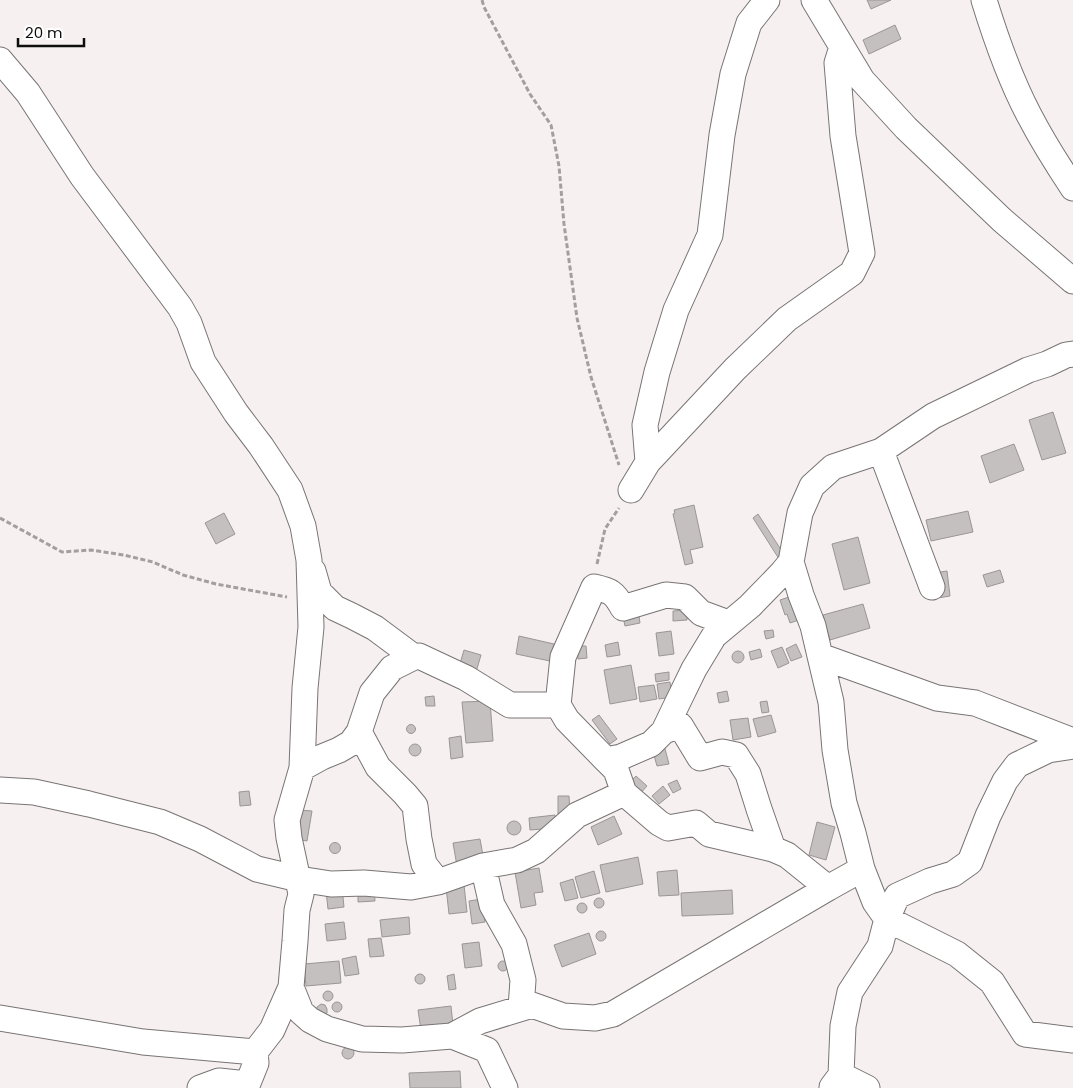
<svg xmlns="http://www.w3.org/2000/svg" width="1073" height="1088" viewBox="0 0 1073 1088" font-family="Poppins,sans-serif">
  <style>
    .building { fill: #c5c0c0; stroke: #9b9696 }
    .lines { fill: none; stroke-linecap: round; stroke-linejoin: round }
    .minor-casing { stroke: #797474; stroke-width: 27 }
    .path { stroke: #a39e9f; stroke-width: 3; stroke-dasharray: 5 2.5; stroke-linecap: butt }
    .minor { stroke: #fff; stroke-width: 25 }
  </style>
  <rect width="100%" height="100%" fill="#f6f0f1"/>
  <path class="building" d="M 867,0 L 891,0 L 871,9 Z
    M 895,25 L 901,39 L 869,54 L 863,40 Z
    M 1053,412 L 1066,453 L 1042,460 L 1029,420 Z
    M 1014,444 L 1024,470 L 990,483 L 981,456 Z
    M 694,505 L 703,547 L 690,550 L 693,563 L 685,565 L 673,514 L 675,513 L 674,510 Z
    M 968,511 L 973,532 L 931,541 L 926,520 Z
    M 224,513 L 235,534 L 216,544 L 205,523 Z
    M 758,514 L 787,559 L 781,562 L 753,518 Z
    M 858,537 L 870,583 L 844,590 L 832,544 Z
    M 1000,570 L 1004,582 L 987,587 L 983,575 Z
    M 947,571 L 950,596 L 938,598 L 934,573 Z
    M 795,595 L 802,619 L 790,623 L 787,614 L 785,615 L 780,600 Z
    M 863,604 L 870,628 L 830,640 L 823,615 Z
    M 638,609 L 640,623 L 625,626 L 622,612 Z
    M 687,610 L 687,620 L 673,621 L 673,611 Z
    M 773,630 L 774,637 L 766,639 L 764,631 Z
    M 671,631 L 674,654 L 659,656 L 656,633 Z
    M 519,636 L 554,644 L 550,661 L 516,654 Z
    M 618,642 L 620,655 L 607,657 L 605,645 Z
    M 796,644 L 802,657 L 791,661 L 786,649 Z
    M 577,646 L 586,646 L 587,658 L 578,659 Z
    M 782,647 L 789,663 L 778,668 L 771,651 Z
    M 760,649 L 762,657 L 751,660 L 749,652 Z
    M 464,650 L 481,655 L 476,672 L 459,667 Z
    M732 657a6 6 0 1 1 12 0a6 6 0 1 1-12 0Z
    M 631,665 L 637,699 L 610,704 L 604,670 Z
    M 669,672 L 669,680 L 656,682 L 655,674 Z
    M 670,682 L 672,697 L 659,699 L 657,684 Z
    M 654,685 L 657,699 L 640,702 L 638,687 Z
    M 727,691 L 729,701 L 719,703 L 717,693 Z
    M 434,696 L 435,706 L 426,706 L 425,697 Z
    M 490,701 L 493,741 L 466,743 L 462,702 Z
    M 767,701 L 769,712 L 762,713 L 760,702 Z
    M 599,715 L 617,739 L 610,744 L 592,720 Z
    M 771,715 L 776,732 L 758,737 L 753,719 Z
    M 748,718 L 751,737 L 733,740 L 730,720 Z
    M406.5 729a4.5 4.5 0 1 1 9 0a4.5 4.5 0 1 1-9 0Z
    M 461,736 L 463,757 L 451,759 L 449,738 Z
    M409 750a6 6 0 1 1 12 0a6 6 0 1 1-12 0Z
    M 664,745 L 669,764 L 657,766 L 652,748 Z
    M 636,776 L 647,786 L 639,795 L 628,784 Z
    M 677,780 L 681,789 L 673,793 L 668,784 Z
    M 663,786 L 670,795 L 659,804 L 652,796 Z
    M 249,791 L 251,805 L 240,806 L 239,792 Z
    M 558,796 L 569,796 L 570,813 L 558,814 Z
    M 300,810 L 312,811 L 307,841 L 295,839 Z
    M 555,815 L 556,828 L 530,830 L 529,818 Z
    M 614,816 L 622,834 L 598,845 L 591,827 Z
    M507 828a7 7 0 1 1 14 0a7 7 0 1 1-14 0Z
    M 817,822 L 835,827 L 826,860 L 809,855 Z
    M 480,839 L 484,861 L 457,866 L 453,843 Z
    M329.5 848a5.5 5.5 0 1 1 11 0a5.5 5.5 0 1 1-11 0Z
    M 638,857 L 643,884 L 606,892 L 600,865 Z
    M 539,868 L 543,892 L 534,893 L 536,905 L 521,908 L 515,872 Z
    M 677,870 L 679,895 L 659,896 L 657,872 Z
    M 594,871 L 600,893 L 581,898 L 575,877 Z
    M 573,879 L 578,898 L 565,901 L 560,883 Z
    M 464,885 L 467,912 L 449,914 L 446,887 Z
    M 342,888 L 344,907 L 328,909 L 326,891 Z
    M 374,889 L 375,901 L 358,902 L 358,890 Z
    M 732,890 L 733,914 L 682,916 L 681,893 Z
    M594 903a5 5 0 1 1 10 0a5 5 0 1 1-10 0Z
    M 482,899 L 485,922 L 472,924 L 469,901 Z
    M577 908a5 5 0 1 1 10 0a5 5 0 1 1-10 0Z
    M 409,917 L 410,934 L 382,937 L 380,920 Z
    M 344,922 L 346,939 L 327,941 L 325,924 Z
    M596 936a5 5 0 1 1 10 0a5 5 0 1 1-10 0Z
    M 589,933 L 596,954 L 562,967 L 554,945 Z
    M 381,938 L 384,956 L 370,957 L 368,939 Z
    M 479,942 L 482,966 L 465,968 L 462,944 Z
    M 356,956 L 359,974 L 345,976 L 342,959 Z
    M498 966a5 5 0 1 1 10 0a5 5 0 1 1-10 0Z
    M 339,961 L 341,983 L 306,986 L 304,964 Z
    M415 979a5 5 0 1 1 10 0a5 5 0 1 1-10 0Z
    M 454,974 L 456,989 L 449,990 L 447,976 Z
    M323 996a5 5 0 1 1 10 0a5 5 0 1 1-10 0Z
    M332 1007a5 5 0 1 1 10 0a5 5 0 1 1-10 0Z
    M 321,1004 L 325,1005 L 327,1009 L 327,1013 L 323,1015 L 316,1011 L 317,1007 Z
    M 451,1006 L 453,1025 L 421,1030 L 418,1010 Z
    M342 1053a6 6 0 1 1 12 0a6 6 0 1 1-12 0Z
    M 460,1071 L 461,1088 L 410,1088 L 409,1073 Z"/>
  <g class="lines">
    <defs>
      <path id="minor" d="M 814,0 L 862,80 L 906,128 L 1002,220 L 1073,281
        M 984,0 C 996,39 1010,79 1029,115 C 1042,140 1057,164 1073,188
        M 0,60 L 28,93 L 82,176 L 180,307 L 189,323 L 203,362 L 236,413 L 261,446 L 290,490 L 303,526 L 309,560 L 311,627 L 305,688 L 302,768 L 287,820 L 289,838 L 301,894 L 297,910 L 295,941 L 291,987 L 272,1030 L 255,1052 L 256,1063 L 246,1088
        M 881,451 L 932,587
        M 648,462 L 735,369 L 787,319 L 852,273 L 862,253 L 843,136 L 837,63 L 842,47
        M 631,490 L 648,462 L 645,425 L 657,372 L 676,310 L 710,235 L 722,135 L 733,74 L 749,23 L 767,0
        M 791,562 L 801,595 L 813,626 L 820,656 L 831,702 L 835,750 L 844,803 L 853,833 L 862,869
        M 313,571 L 319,592 L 335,608 L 352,616 L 375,628 L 414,657 L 419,656 L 466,678 L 510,705 L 558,705
        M 820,656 L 937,698 L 975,703 L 1073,741
        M 664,731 L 680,725 L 700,758 L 722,752 L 736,755 L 748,774 L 759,809 L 773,849
        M 359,732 L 378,767 L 405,794 L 415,806 L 419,839 L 424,864 L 438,882
        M 606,760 L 567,720 L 558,705 L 563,657 L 594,587 C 611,591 614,592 623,608 L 666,595 L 685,597 L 701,613 L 728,623
        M 302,768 L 322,757 L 339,750 L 351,743 L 359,732 L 372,693 L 392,668 L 414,657
        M 0,790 L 34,792 L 89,804 L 160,822 L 200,839 L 257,869 L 299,879 L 331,884 L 364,883 L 411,887 L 438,882 L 483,866 L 517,860 L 536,851 L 577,815 L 624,793 L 616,770 L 606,760 L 621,757 L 651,744 L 664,731 L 675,708 L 694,669 L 714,636 L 750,606 L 782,573 L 791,562 L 800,513 L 812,486 L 833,467 L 881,451 L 933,416 L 1028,370 L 1047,364 L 1066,355 L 1073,354
        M 624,793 L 659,823 L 668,828 L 696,823 L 709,834 L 773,849 L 787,855 L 828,888 L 862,869 L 875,902 L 887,919 L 957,954 L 992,982 L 1025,1034 L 1073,1040
        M 483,866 L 492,905 L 514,944 L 523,980 L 521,1008
        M 291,987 L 301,1012 L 310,1020 L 327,1029 L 362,1039 L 402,1040 L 452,1036 L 480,1021 L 532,1005 L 563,1016 L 595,1018 L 613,1014 L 828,888
        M 0,1018 L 143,1042 L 255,1052
        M 452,1036 L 487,1050 L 505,1088
        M 841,1075 L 843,1026 L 850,992 L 880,946 L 887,919 L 897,896 L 930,881 L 953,874 L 970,862 L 988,816 L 1005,781 L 1017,765 L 1048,750 L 1073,746
        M 832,1087 L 841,1075 L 867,1088
        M 200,1088 L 219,1081 L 247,1084"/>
    </defs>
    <use href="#minor" class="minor-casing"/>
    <path class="path" d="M 482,0 L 484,7 L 530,94 L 551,125 L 559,166 L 564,224 L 577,318 L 591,377 L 619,465
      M 0,518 L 62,552 L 91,550 L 124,555 L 153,562 L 183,575 L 216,584 L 287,597
      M 597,564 L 605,529 L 619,508"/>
    <use href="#minor" class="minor"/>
  </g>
  <path d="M18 38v8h66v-8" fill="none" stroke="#0e0d0d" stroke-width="2.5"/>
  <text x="25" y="38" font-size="15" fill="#0e0d0d" stroke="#ffffff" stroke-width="4" paint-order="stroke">20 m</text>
</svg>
